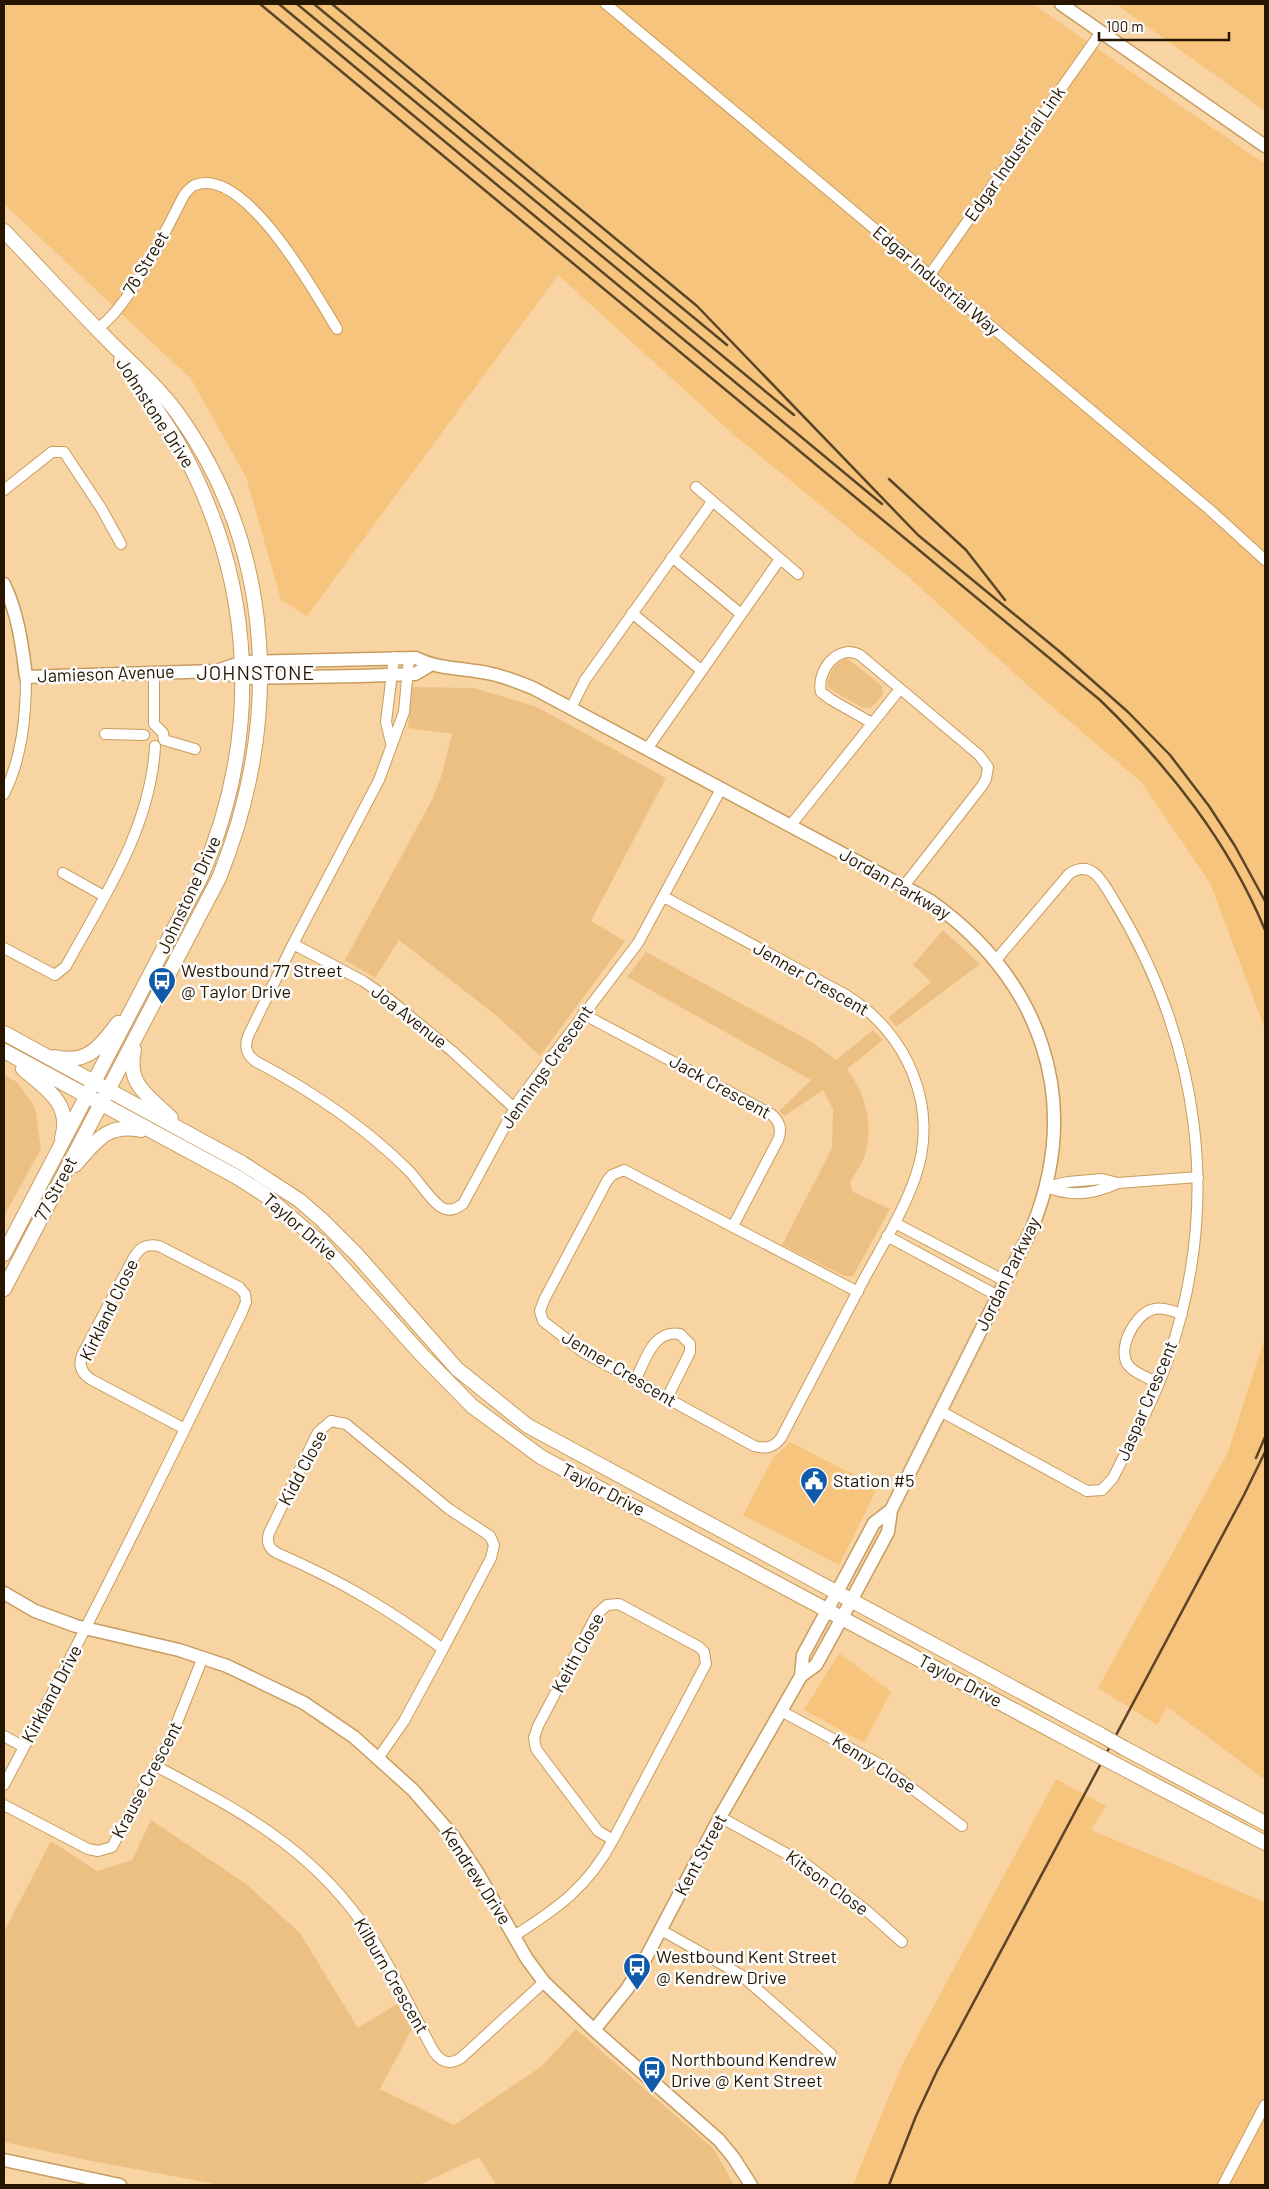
<svg xmlns="http://www.w3.org/2000/svg" width="1269" height="2189" viewBox="0 0 1269 2189" font-family="Barlow,sans-serif">
  <style>
    .built { fill: #f7c47e }
    .green { fill: #ecc083 }
    .lines { fill: none; stroke-linecap: round; stroke-linejoin: round }
    .minor-casing { stroke: #c89c5e; stroke-width: 12 }
    .tertiary-casing { stroke: #c89c5e; stroke-width: 15 }
    .secondary-casing { stroke: #c89c5e; stroke-width: 16 }
    .minor { stroke: #fff; stroke-width: 10 }
    .tertiary { stroke: #fff; stroke-width: 12 }
    .secondary { stroke: #fff; stroke-width: 14 }
    .rail { stroke: #5a4528; stroke-width: 2.5 }
    .secondary-bridge-casing { stroke: #c89c5e; stroke-width: 16; stroke-linecap: butt }
    .secondary-bridge { stroke: #fff; stroke-width: 14 }
    .labels { text-anchor: middle; stroke-width: 5; stroke-linejoin: round; paint-order: stroke }
    .street-label { font-size: 18px; fill: #261600; stroke: #fcfcfc }
    .poi-label { font-size: 18px; fill: #261600; stroke: #fcfcfc; text-anchor: start }
    .quarter-label { font-size: 20px; letter-spacing: 1px; fill: #261600; stroke: #fcfcfc }
  </style>
  <rect width="100%" height="100%" fill="#f9d4a3"/>
  <path class="built" d="M 4,4 L 1033,4 L 1265,164 L 1265,1029 L 1210,883 L 1141,782 L 1035,692 L 904,573 L 734,435 L 558,275 L 307,616 L 281,600 L 246,477 L 191,379 L 4,204 Z
    M 1116,4 L 1265,4 L 1265,111 Z
    M 1265,1337 L 1265,1780 L 1167,1707 L 1157,1725 L 1098,1688 L 1228,1452 Z
    M 790,1442 L 878,1487 L 839,1565 L 743,1515 L 773,1458 Z
    M 839,1653 L 891,1692 L 864,1743 L 804,1710 Z
    M 1056,1779 L 1106,1806 L 1091,1830 L 1265,1902 L 1265,2185 L 853,2185 L 901,2067 Z"/>
  <path class="green" d="M 847,658 L 882,686 L 883,695 L 871,708 L 863,708 L 828,688 C 825,677 837,660 847,658 Z
    M 412,687 L 474,688 L 537,707 L 666,778 L 591,921 L 625,941 L 540,1056 L 497,1016 L 399,940 L 375,978 L 345,960 L 433,798 L 442,774 L 452,734 L 408,728 Z
    M 943,930 L 980,964 L 896,1027 L 889,1017 L 931,982 L 913,965 Z
    M 646,952 L 812,1042 L 836,1060 L 873,1030 L 883,1040 L 847,1069 C 865,1093 873,1122 866,1151 C 864,1162 855,1173 850,1183 L 853,1192 L 890,1209 L 853,1276 L 844,1276 L 782,1245 L 832,1148 L 833,1109 L 823,1090 L 785,1116 L 779,1111 L 811,1080 L 627,977 Z
    M 4,1075 L 17,1082 L 35,1107 L 41,1149 L 4,1216 Z
    M 151,1820 L 245,1883 L 300,1933 L 358,2028 L 397,2004 L 412,2029 L 380,2089 L 454,2125 L 542,2066 L 576,2029 L 714,2149 L 734,2185 L 496,2185 L 479,2157 L 419,2185 L 221,2185 L 91,2161 L 4,2142 L 4,1932 L 51,1841 L 97,1871 L 132,1860 Z"/>
  <g class="lines">
    <defs>
      <path id="minor" d="M 606,4 L 1209,509 L 1265,560
        M 929,276 L 1101,32
        M 97,329 C 129,308 166,230 184,195 C 187,192 191,186 195,185 C 245,165 317,296 337,329
        M 696,487 L 798,574
        M 4,490 L 52,452 L 64,452 L 101,508 L 121,544
        M 672,557 L 741,614
        M 632,613 L 701,670
        M 409,658 L 404,712 L 379,780 L 293,944 L 249,1034 C 244,1045 245,1053 255,1061 C 312,1091 363,1125 409,1171 C 418,1180 434,1206 445,1209 C 452,1211 457,1208 463,1204 L 519,1100 L 638,943 L 721,789
        M 154,672 L 154,724
        M 571,708 L 585,680 L 712,502
        M 872,723 L 830,699 L 821,692 C 816,671 838,643 860,655 L 979,755 L 988,767 L 986,779 L 982,786 L 904,886
        M 154,724 L 163,733 L 164,740
        M 105,734 L 144,735
        M 164,740 L 195,749
        M 391,743 L 386,722 L 394,657
        M 647,749 L 780,559
        M 4,794 C 22,758 26,717 26,677
        M 790,826 L 900,689
        M 63,873 L 104,896
        M 664,897 L 846,995 C 908,1033 940,1108 915,1178 C 902,1215 880,1249 862,1283 C 835,1335 808,1386 781,1438 C 773,1448 766,1449 754,1446 L 583,1352 L 543,1321 L 540,1311 L 544,1300 L 607,1181 L 612,1175 L 624,1170 L 858,1292
        M 293,944 L 363,981 L 389,999 L 452,1051 L 514,1108
        M 4,948 L 55,975 L 66,966 C 104,897 151,827 155,746
        M 583,1014 L 771,1114 C 780,1121 782,1130 778,1140 L 733,1226
        M 1046,1187 L 1068,1182 L 1102,1179 L 1118,1183 L 1198,1177
        M 1046,1187 C 1070,1197 1095,1194 1118,1183
        M 895,1223 L 1005,1281
        M 887,1236 L 998,1296
        M 635,1381 C 645,1361 653,1329 680,1334 L 690,1344 L 690,1352 L 667,1398
        M 1158,1383 C 1149,1378 1135,1374 1128,1365 C 1117,1349 1134,1316 1151,1310 C 1161,1306 1172,1311 1182,1314
        M 942,1412 L 1087,1491 L 1102,1490 L 1113,1478 C 1132,1440 1153,1402 1167,1362 C 1223,1203 1200,1041 1113,899 C 1103,882 1091,858 1069,874 L 996,960
        M 331,1421 L 346,1424 L 449,1509 L 490,1536 L 494,1545 L 491,1558 L 443,1649 C 387,1608 341,1581 277,1553 C 269,1549 266,1542 269,1533 L 318,1432 Z
        M 619,1604 L 699,1647 L 704,1652 L 706,1664 L 613,1840 L 598,1831 L 536,1749 L 534,1738 L 538,1726 L 597,1614 L 607,1605 Z
        M 781,1711 L 881,1765 L 962,1826
        M 4,1736 L 24,1747
        M 379,1757 L 404,1721 L 443,1649
        M 156,1766 C 236,1809 305,1844 360,1920 C 389,1961 410,2008 434,2052 C 442,2063 450,2065 461,2058 L 544,1982
        M 4,1785 C 87,1629 165,1471 242,1312 L 246,1302 L 245,1294 L 239,1287 L 159,1246 C 146,1243 139,1248 133,1259 L 82,1355 C 78,1366 82,1374 92,1380 L 185,1429
        M 4,1805 L 88,1849 L 98,1851 L 112,1847 L 172,1735 L 203,1657
        M 720,1817 L 807,1865 L 867,1911 L 902,1942
        M 661,1930 L 741,1975 L 831,2054
        M 514,1936 C 558,1908 588,1887 613,1840
        M 1223,2185 L 1265,2105"/>
      <path id="tertiary" d="M 1061,4 L 1265,146
        M 4,584 C 18,614 22,644 26,677 L 216,671 L 243,662 L 416,658 C 439,670 467,668 492,674 C 506,677 520,683 533,688 L 929,900 C 1041,979 1084,1099 1032,1228 L 891,1510 L 888,1532 L 837,1627 L 816,1665 L 801,1676 L 781,1711 L 720,1817 L 642,1965 L 627,1989 L 594,2030
        M 216,671 L 243,678 L 360,676 L 415,674 L 430,665
        M 4,1593 L 35,1611 L 76,1626 L 179,1650 L 227,1666 L 304,1703 L 354,1737 L 413,1790 L 453,1836 L 477,1872 L 527,1959 L 544,1982 L 594,2030 L 719,2140 L 733,2157 L 751,2185
        M 801,1676 L 803,1655 L 836,1594 L 874,1523 L 891,1510
        M 4,2160 L 120,2185"/>
      <path id="secondary" d="M 4,231 C 38,266 71,303 105,337 C 130,363 157,385 178,414 C 277,553 281,724 219,878 L 4,1289
        M 4,1033 L 242,1163 L 299,1200 L 321,1219 L 358,1256 L 457,1369 L 528,1426 L 1101,1735
        M 134,1050 C 126,1085 149,1096 171,1118
        M 4,1051 L 237,1177 L 265,1195 L 321,1243 L 420,1353 L 472,1406 L 541,1457 L 1092,1752
        M 55,1057 C 87,1065 101,1046 118,1023
        M 23,1069 C 46,1089 72,1103 62,1138
        M 75,1165 C 96,1141 107,1123 141,1130
        M 4,1254 L 200,879 C 262,737 256,585 181,448 C 163,417 142,389 121,360
        M 1124,1748 L 1265,1823
        M 1115,1764 L 1265,1843"/>
    </defs>
    <use href="#minor" class="minor-casing"/>
    <use href="#tertiary" class="tertiary-casing"/>
    <use href="#secondary" class="secondary-casing"/>
    <use href="#minor" class="minor"/>
    <use href="#tertiary" class="tertiary"/>
    <use href="#secondary" class="secondary"/>
    <path class="rail" d="M 260,4 L 1100,700 C 1169,767 1228,841 1265,930
      M 279,4 L 882,504
      M 297,4 L 794,415
      M 314,4 L 727,345
      M 332,4 L 697,306 L 918,535 L 1059,651 L 1128,712 L 1170,755 L 1209,806 L 1235,846 L 1265,901
      M 889,479 L 966,550 L 1005,600
      M 1256,1458 L 1265,1437
      M 889,2185 L 916,2116 L 937,2071 L 1244,1495 L 1265,1452"/>
    <defs>
      <path id="secondary-bridge" d="M 1101,1735 L 1124,1748
        M 1092,1752 L 1115,1764"/>
    </defs>
    <use href="#secondary-bridge" class="secondary-bridge-casing"/>
    <use href="#secondary-bridge" class="secondary-bridge"/>
  </g>
  <defs>
    <symbol id="bus-pin" viewBox="-11 -11 22 30"><path d="M0 17L-7.5 6A9.5 9.5 0 1 1 7.5 6Z" fill="#0f5aa9" stroke="#fcfcfc"/><path d="M-5-6H5V4H4V6H2V4H-2V6H-4V4H-5ZM-3.5-4V0h7V-4ZM-3.5 1.2v1.5H-2V1.2ZM2 1.2v1.5H3.5V1.2Z" fill="#fff"/></symbol>
    <symbol id="civic-pin" viewBox="-11 -11 22 30"><path d="M0 17L-7.5 6A9.5 9.5 0 1 1 7.5 6Z" fill="#0f5aa9" stroke="#fcfcfc"/><path d="M-.6-6.5H3V-4.5H.6V-3L4-1V1h2V6H-6V1h2V-1L-.6-3ZM-1.2 2.5V6h2.4V2.5Z" fill="#fff"/></symbol>
  </defs>
  <g fill-rule="evenodd">
    <use href="#bus-pin" x="146" y="965" width="32" height="43"/>
    <use href="#civic-pin" x="798" y="1465" width="32" height="43"/>
    <use href="#bus-pin" x="621" y="1951" width="32" height="43"/>
    <use href="#bus-pin" x="636" y="2054" width="32" height="43"/>
  </g>
  <g class="labels">
    <g class="street-label">
      <text transform="translate(1015 154) rotate(-55)" y="6">Edgar Industrial Link</text>
      <text transform="translate(146 263) rotate(-59)" y="6">76 Street</text>
      <text transform="translate(936 281) rotate(40)" y="6">Edgar Industrial Way</text>
      <text transform="translate(155 413) rotate(57)" y="6">Johnstone Drive</text>
      <text transform="translate(106 674) rotate(-2)" y="6">Jamieson Avenue</text>
      <text transform="translate(895 884) rotate(30)" y="6">Jordan Parkway</text>
      <text transform="translate(189 895) rotate(-65)" y="6">Johnstone Drive</text>
      <text transform="translate(811 979) rotate(30)" y="6">Jenner Crescent</text>
      <text transform="translate(409 1017) rotate(38)" y="6">Joa Avenue</text>
      <text transform="translate(547 1067) rotate(-55)" y="6">Jennings Crescent</text>
      <text transform="translate(720 1087) rotate(29)" y="6">Jack Crescent</text>
      <text transform="translate(56 1189) rotate(-62)" y="6">77 Street</text>
      <text transform="translate(300 1227) rotate(41)" y="6">Taylor Drive</text>
      <text transform="translate(1008 1274) rotate(-64)" y="6">Jordan Parkway</text>
      <text transform="translate(109 1310) rotate(-64)" y="6">Kirkland Close</text>
      <text transform="translate(619 1369) rotate(31)" y="6">Jenner Crescent</text>
      <text transform="translate(1147 1401) rotate(-67)" y="6">Jaspar Crescent</text>
      <text transform="translate(303 1468) rotate(-62)" y="6">Kidd Close</text>
      <text transform="translate(603 1490) rotate(28)" y="6">Taylor Drive</text>
      <text transform="translate(578 1653) rotate(-61)" y="6">Keith Close</text>
      <text transform="translate(960 1681) rotate(28)" y="6">Taylor Drive</text>
      <text transform="translate(52 1694) rotate(-62)" y="6">Kirkland Drive</text>
      <text transform="translate(874 1764) rotate(32)" y="6">Kenny Close</text>
      <text transform="translate(147 1780) rotate(-62)" y="6">Krause Crescent</text>
      <text transform="translate(701 1855) rotate(-62)" y="6">Kent Street</text>
      <text transform="translate(476 1876) rotate(57)" y="6">Kendrew Drive</text>
      <text transform="translate(827 1883) rotate(36)" y="6">Kitson Close</text>
      <text transform="translate(391 1976) rotate(60)" y="6">Kilburn Crescent</text>
    </g>
    <g class="poi-label">
      <text x="181" y="977">Westbound 77 Street<tspan x="181" dy="21">@ Taylor Drive</tspan></text>
      <text x="833" y="1487">Station #5</text>
      <text x="656" y="1963">Westbound Kent Street<tspan x="656" dy="21">@ Kendrew Drive</tspan></text>
      <text x="671" y="2066">Northbound Kendrew<tspan x="671" dy="21">Drive @ Kent Street</tspan></text>
    </g>
    <g class="quarter-label">
      <text x="256" y="680">JOHNSTONE</text>
    </g>
  </g>
  <rect width="1269" height="2189" fill="none" stroke="#261600" stroke-width="10"/>
  <path d="M1099 32v8h130v-8" fill="none" stroke="#261600" stroke-width="2.5"/>
  <text x="1106" y="32" font-size="15" fill="#261600" stroke="#fcfcfc" stroke-width="4" paint-order="stroke">100 m</text>
</svg>
